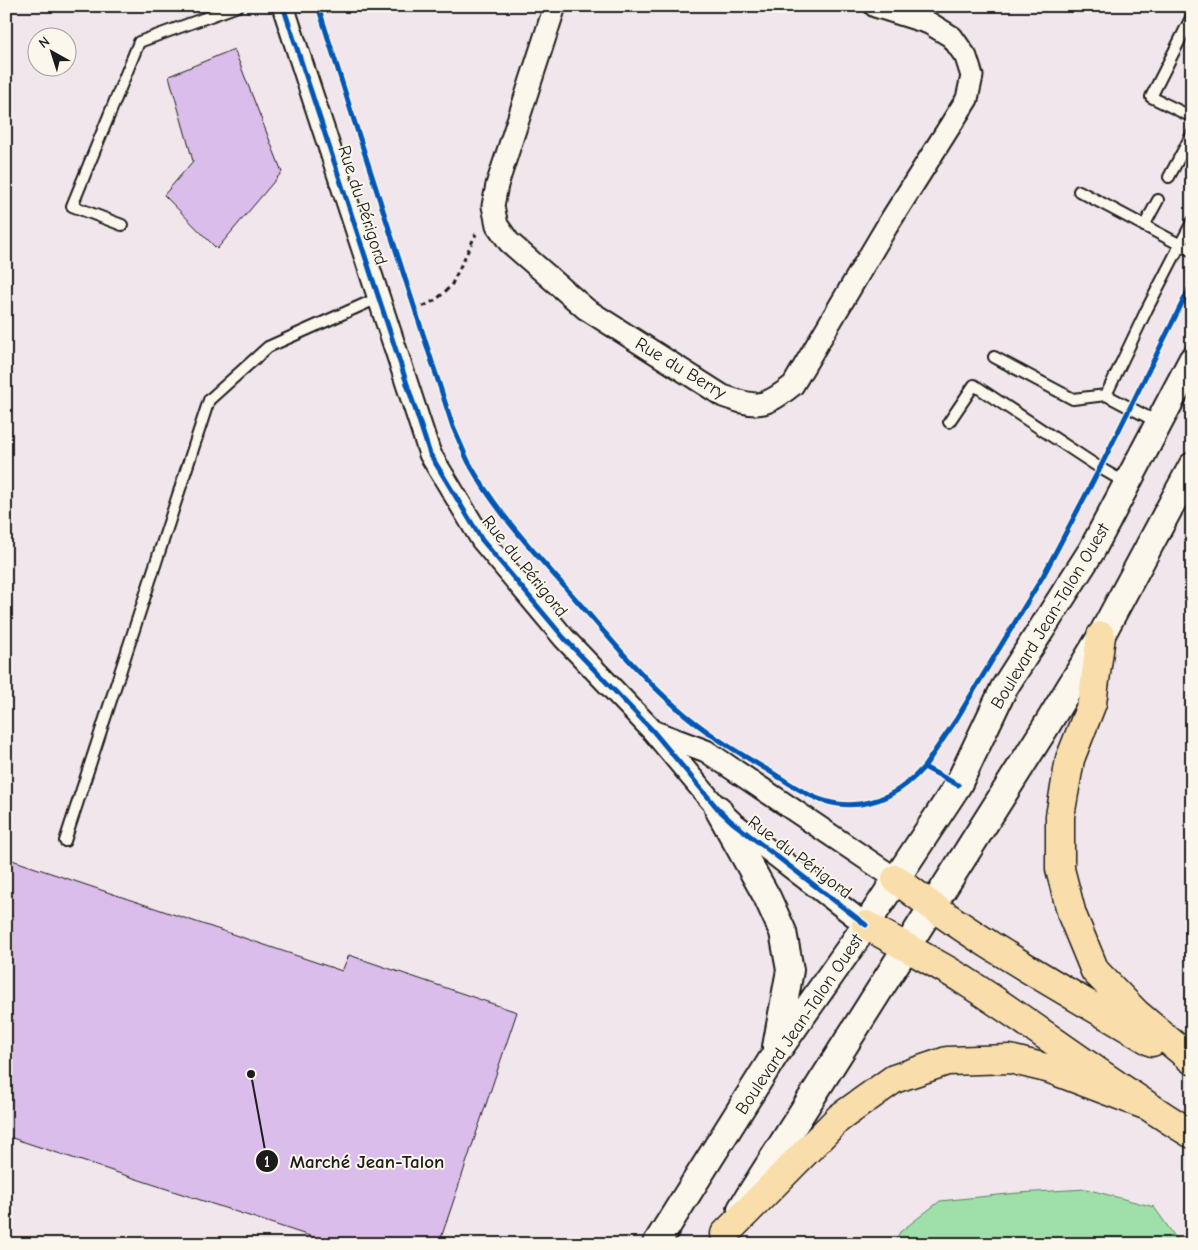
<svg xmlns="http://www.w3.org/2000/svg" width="1198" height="1250" viewBox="0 0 1198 1250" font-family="'Comic Neue',sans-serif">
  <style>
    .green { fill: #9fe0aa; stroke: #5e7e63 }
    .building { fill: #dabdea; stroke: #1c1c1c }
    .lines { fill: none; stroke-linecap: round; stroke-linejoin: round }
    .service-casing { stroke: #1c1c1c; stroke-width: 14 }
    .minor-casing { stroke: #1c1c1c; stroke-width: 25 }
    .tertiary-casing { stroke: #1c1c1c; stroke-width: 30 }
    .motorway-casing { stroke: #1c1c1c; stroke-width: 31 }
    .path { stroke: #1c1c1c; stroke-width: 3; stroke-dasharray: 5 4; stroke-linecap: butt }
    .service { stroke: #fbf7ec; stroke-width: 10 }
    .minor { stroke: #fbf7ec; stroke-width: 21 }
    .tertiary { stroke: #fbf7ec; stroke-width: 26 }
    .motorway { stroke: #f9deab; stroke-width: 28 }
    .cycleway-casing { stroke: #fbf7ec; stroke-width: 8 }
    .cycleway { stroke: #0057b8; stroke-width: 5 }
    .labels { text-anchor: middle; stroke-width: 4; stroke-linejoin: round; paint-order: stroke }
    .street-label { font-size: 18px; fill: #1c1c1c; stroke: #fbf7ec }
    .leader { fill: none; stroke: #1c1c1c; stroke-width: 2 }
    .callout-dot { fill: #1c1c1c; stroke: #fbf7ec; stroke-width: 2 }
    .mark-label { font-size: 15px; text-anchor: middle; font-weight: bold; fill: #fff }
    .callout-label { font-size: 19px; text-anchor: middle; font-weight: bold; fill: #1c1c1c; stroke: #fbf7ec; stroke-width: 4; stroke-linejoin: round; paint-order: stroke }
  </style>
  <rect width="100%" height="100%" fill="#f1e6eb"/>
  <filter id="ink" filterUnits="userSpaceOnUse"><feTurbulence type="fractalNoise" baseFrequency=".02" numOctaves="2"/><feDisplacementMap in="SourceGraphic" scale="10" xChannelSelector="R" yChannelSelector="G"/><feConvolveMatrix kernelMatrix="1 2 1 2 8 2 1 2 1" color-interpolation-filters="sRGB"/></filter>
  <g filter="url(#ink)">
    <path class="green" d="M 1086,1189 L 1154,1207 L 1180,1244 L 893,1244 L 900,1232 L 940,1201 L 1018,1193 Z"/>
    <path class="building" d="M 234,49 L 282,172 L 217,249 L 164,195 L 193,161 L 169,76 Z
      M 6,858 L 342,971 L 349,955 L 517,1012 L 439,1244 L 334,1244 L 6,1136 Z"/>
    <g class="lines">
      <defs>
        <path id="service" d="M 1192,16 L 1151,97 L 1192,117
          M 1169,177 L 1192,134
          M 1079,191 L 1192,251
          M 122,225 L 72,206 L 139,42 L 238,6
          M 1144,226 L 1158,200
          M 994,357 L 1073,399 L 1106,395
          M 949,422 L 974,385 L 1100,468 L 1126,483
          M 1157,422 L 1106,395 L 1147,309 L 1192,222
          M 65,841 L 209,400 L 268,347 L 378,298"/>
        <path id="minor" d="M 283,6 L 430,454 L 482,540 L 564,638 L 653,731 L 718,809 L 732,822 L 866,925
          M 555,6 L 497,185 L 493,206 L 497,225 L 509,242 L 586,309 L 723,396 C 757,408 764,408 793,385 L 887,226 L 967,99 L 972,76 L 966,57 L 952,37 L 929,23 L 875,6
          M 655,732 L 706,751 L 896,879"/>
        <path id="tertiary" d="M 718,809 L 767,897 L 783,932 L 790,970 L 776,1047
          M 741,1209 L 1042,733 L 1101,636 L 1192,466
          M 656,1244 L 774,1056 L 866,925 L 958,785 L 1004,688 L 1092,550 L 1192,360"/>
        <path id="motorway" d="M 1101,636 L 1092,703 L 1070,759 L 1060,816 L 1060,869 L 1072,915 L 1095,971 L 1137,1014 L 1192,1060
          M 896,879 C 974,941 1067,991 1152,1042
          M 866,925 C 898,943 931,960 962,979 C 1040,1029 1113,1086 1192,1134
          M 725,1234 L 839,1118 L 894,1079 L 947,1061 L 1010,1059 L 1050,1069 L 1145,1105"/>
      </defs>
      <use href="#service" class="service-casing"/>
      <use href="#minor" class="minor-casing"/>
      <use href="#tertiary" class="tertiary-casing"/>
      <use href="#motorway" class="motorway-casing"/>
      <path class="path" d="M 415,311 L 437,299 L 451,286 L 476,234"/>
      <use href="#service" class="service"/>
      <use href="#minor" class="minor"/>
      <use href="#tertiary" class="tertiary"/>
      <use href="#motorway" class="motorway"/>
      <defs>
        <path id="cycleway" d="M 283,6 L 430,454 L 482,540 L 564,638 L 653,731 L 718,809 L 732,822 L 866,925
          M 318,6 L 351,111 L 453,427 C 458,438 463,450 468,461 C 495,511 535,553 572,595 C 605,632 637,673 675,706 C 704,732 737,752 771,772 C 792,785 813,801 838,804 C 873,808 902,792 924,767 L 958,785
          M 924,767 L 956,720 L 1043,576 L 1100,468 L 1192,283"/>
      </defs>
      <use href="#cycleway" class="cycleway-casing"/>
      <use href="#cycleway" class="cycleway"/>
    </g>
  </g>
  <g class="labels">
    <g class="street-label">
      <text transform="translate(363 205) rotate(72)" y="6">Rue du Périgord</text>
      <text transform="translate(681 368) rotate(31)" y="6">Rue du Berry</text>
      <text transform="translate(525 566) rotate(51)" y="6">Rue du Périgord</text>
      <text transform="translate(1050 616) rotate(-59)" y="6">Boulevard Jean-Talon Ouest</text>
      <text transform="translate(800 857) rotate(37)" y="6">Rue du Périgord</text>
      <text transform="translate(799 1024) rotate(-56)" y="6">Boulevard Jean-Talon Ouest</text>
    </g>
  </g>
  <path class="leader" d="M251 1074L267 1161"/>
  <g class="callout-dot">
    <circle cx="251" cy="1074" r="5"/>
    <circle cx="267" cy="1161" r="12"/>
  </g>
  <g class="mark-label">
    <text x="267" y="1167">1</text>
  </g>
  <g class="callout-label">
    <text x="367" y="1168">Marché Jean-Talon</text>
  </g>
  <rect width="1198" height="1250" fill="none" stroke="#fbf7ec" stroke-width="25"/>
  <rect x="12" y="12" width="1173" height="1225" fill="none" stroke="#1c1c1c" stroke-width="2" filter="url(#ink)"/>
  <g transform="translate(52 52) rotate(321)"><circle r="24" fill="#fbf7ec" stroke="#a29f99"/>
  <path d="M0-4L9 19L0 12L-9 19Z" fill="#1c1c1c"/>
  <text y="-8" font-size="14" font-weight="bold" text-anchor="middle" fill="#1c1c1c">N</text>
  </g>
</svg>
